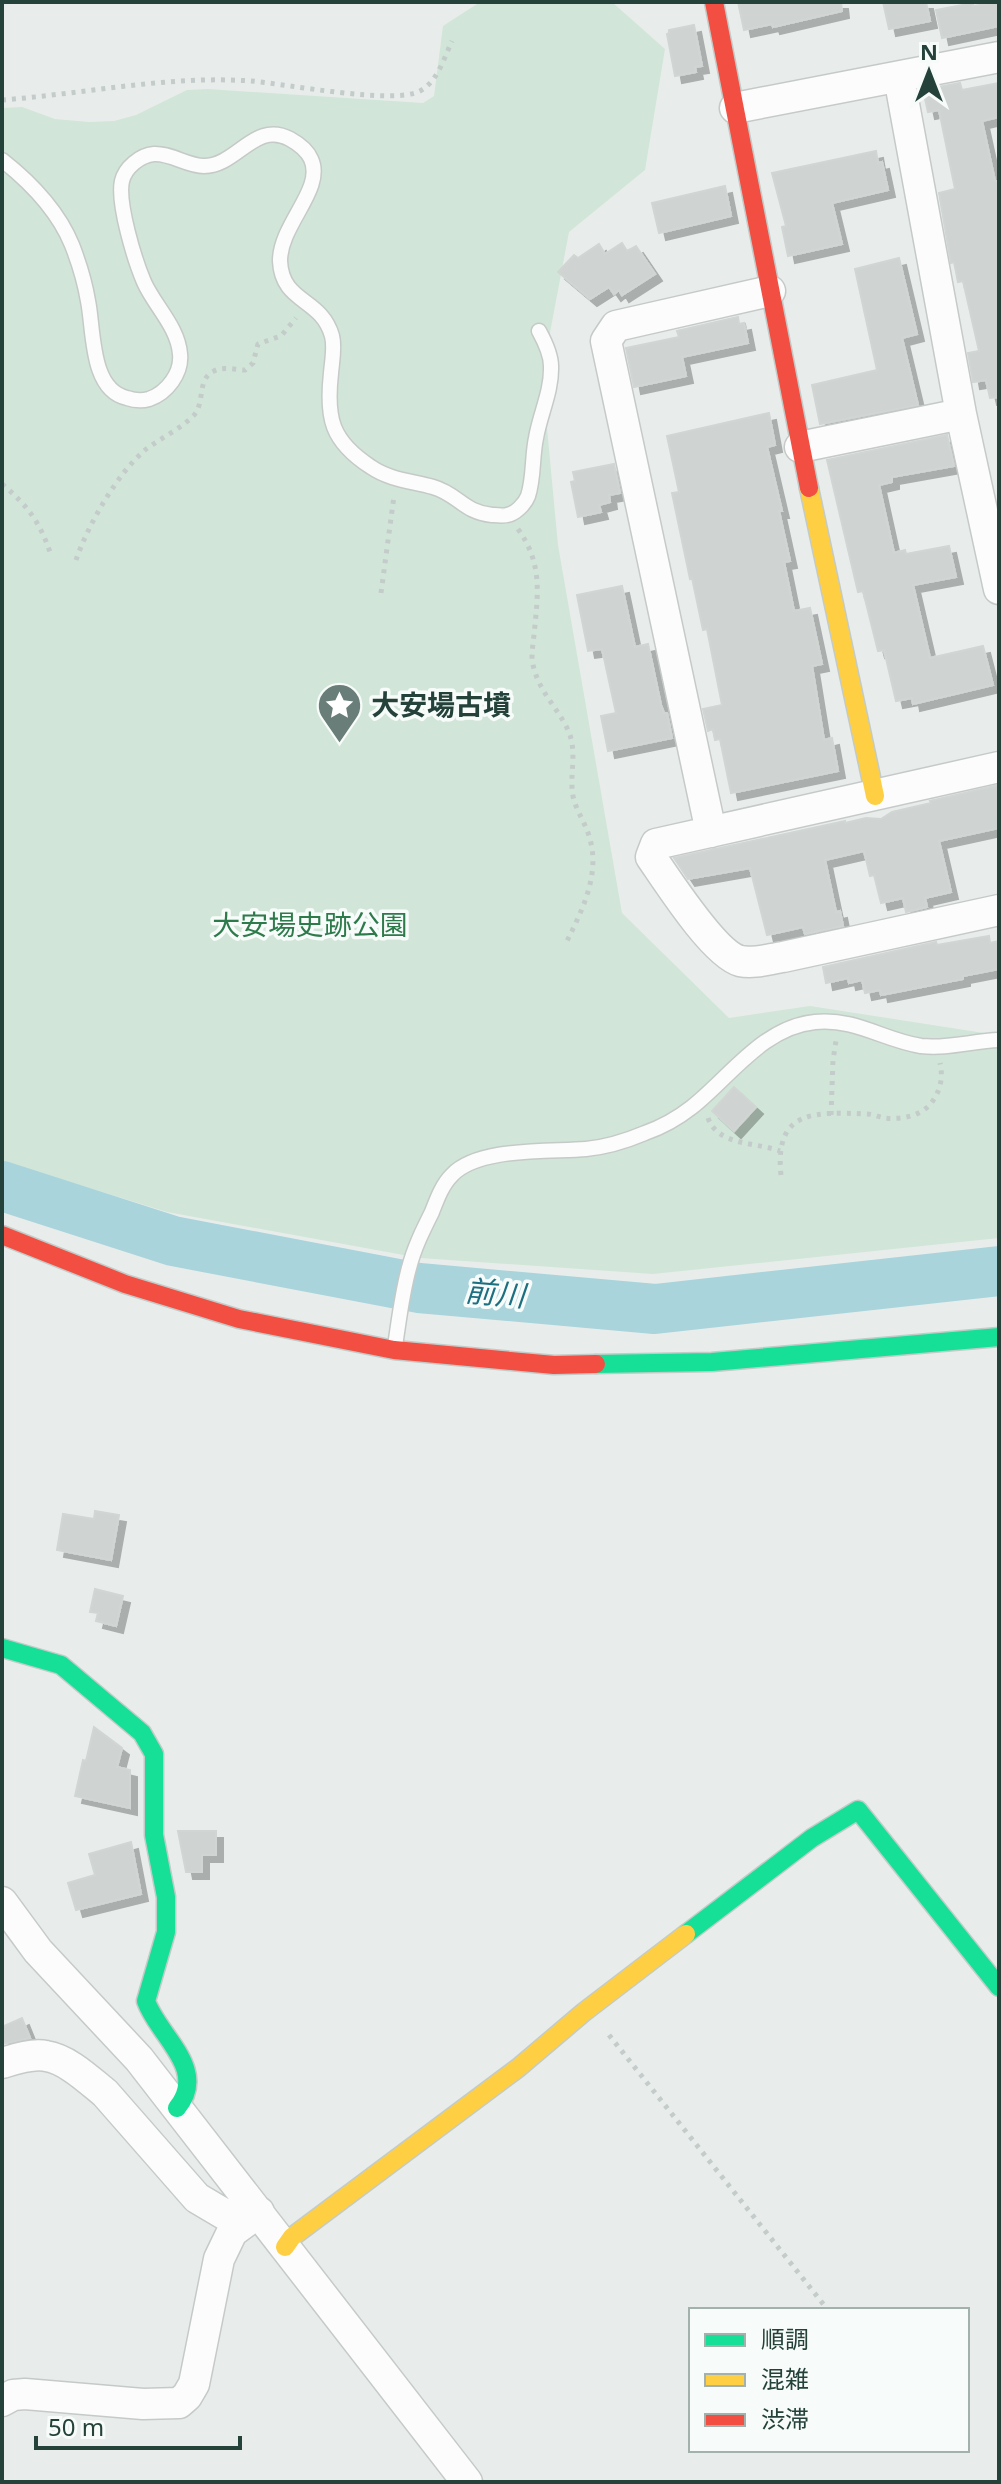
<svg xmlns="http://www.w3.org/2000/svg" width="1001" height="2484" viewBox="0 0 1001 2484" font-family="'Noto Sans','Noto Sans JP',sans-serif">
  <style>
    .green { fill: #d1e6d8 }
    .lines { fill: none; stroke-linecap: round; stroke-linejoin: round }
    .river { stroke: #a9d4db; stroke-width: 50 }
    .building { fill: #cfd4d2; stroke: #d1d6d4; stroke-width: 2; filter: url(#shadow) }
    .lane-casing { stroke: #c5cac8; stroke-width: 17 }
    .street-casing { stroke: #c5cac8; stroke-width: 33 }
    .fast-casing { stroke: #c3cbc8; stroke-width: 21 }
    .slow-casing { stroke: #c3cbc8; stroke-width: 21 }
    .jam-casing { stroke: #c3cbc8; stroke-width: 21 }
    .path { stroke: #c3ccca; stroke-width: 5; stroke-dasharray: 4 6; stroke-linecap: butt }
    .lane { stroke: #fcfcfc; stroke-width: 14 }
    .street { stroke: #fcfcfc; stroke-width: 30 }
    .fast { stroke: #16e098; stroke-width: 18 }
    .slow { stroke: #ffcf43; stroke-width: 18 }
    .jam { stroke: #f24e42; stroke-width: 18 }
    .labels { text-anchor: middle; stroke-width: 7; stroke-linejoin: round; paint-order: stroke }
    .poi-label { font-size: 28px; font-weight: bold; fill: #24423a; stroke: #f7fbf9; text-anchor: start }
    .park-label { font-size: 28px; fill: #2d7a4b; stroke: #f7fbf9 }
    .water-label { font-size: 30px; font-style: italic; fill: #1c6f80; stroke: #f7fbf9 }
  </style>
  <defs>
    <filter id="shadow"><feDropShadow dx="7" dy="7" stdDeviation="0" flood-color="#0004"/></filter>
  </defs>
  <rect width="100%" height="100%" fill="#e8edeb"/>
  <path class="green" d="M 480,2 L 612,2 L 665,49 L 645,170 L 569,232 L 542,375 L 558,545 L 622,913 L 729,1018 L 810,1006 L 984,1033 L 999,1033 L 999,1238 L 653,1274 L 420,1258 L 167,1212 L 2,1161 L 2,108 L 22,107 L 55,119 L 89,122 L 114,121 L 136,115 L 187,90 L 208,89 L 423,103 L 434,96 L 443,26 Z"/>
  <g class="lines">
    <path class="river" d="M 2,1186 L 173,1241 L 419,1288 L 655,1309 L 999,1271"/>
  </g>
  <path class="building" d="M 738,2 L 841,2 L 842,11 L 773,27 L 772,24 L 744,30 Z
    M 883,2 L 926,2 L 930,21 L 889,29 Z
    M 999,2 L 999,26 L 942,38 L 936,10 L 973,3 L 973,6 Z
    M 694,25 L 702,66 L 695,67 L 696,72 L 675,76 L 667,34 L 669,33 L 669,30 Z
    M 960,83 L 962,90 L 999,83 L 999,117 L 982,121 L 995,181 L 999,181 L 999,397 L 990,398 L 986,380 L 973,382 L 968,353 L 979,351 L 963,281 L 958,282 L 954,262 L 951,263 L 939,193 L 955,189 L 939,110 L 928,112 L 923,90 Z
    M 876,151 L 878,163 L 882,162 L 888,190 L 832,203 L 842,244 L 788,256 L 782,227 L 786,226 L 772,173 Z
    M 725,186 L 731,216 L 659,233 L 652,203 Z
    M 622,243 L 627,251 L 636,246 L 655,274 L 622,295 L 619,290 L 614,294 L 609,287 L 590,299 L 558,272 L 574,255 L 578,258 L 599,244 L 605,254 Z
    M 899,258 L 917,334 L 902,338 L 918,405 L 820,424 L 812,385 L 877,370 L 855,269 Z
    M 738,317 L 739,324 L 744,323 L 748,343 L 682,357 L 686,376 L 634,387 L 626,348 L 679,337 L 677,331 Z
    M 769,413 L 775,445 L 767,447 L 782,511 L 779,511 L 790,561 L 784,562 L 794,611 L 810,608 L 822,664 L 812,666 L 824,740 L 832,738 L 838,771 L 731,793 L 720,739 L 715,740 L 713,729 L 708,731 L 703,709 L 722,705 L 707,629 L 703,630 L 692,578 L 690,579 L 672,493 L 679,492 L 667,436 Z
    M 947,435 L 954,466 L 892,477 L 892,482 L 879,485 L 894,553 L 905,550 L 906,554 L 949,546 L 956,577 L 913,585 L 930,658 L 983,646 L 993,685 L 913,704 L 912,698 L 896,701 L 884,650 L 878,651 L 863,591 L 858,592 L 827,460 Z
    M 614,464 L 620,493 L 609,495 L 610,502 L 599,505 L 601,512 L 578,517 L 571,482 L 575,481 L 573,472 Z
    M 622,586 L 635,647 L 648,644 L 661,705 L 664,713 L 667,713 L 672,738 L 608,751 L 601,716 L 616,713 L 602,649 L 588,651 L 577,595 Z
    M 999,785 L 999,828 L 939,841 L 951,892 L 925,898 L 927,907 L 906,912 L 903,898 L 881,903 L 874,875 L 870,876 L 864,851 L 825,860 L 836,912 L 840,911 L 843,926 L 805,934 L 803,927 L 767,935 L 750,868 L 688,879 L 674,858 L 845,821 L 845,823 L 866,818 L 881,819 L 892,812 L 931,803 L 930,801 Z
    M 989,936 L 990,943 L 999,941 L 999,969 L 963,976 L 963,979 L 881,995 L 880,990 L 865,993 L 862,980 L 849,983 L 848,978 L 826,983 L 823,967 L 936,942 L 937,945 Z
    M 734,1087 L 756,1107 L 734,1131 L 712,1111 Z
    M 95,1511 L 119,1515 L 111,1560 L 57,1550 L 63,1514 L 94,1519 Z
    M 95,1589 L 123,1596 L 116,1626 L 96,1621 L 98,1613 L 90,1612 Z
    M 94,1727 L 122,1748 L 117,1767 L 130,1770 L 130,1808 L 75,1796 L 83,1760 L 86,1761 Z
    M 178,1831 L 216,1831 L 216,1855 L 202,1855 L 202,1872 L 186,1872 Z
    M 131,1842 L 141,1894 L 76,1910 L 68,1883 L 95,1875 L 89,1854 Z
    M 22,2018 L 30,2038 L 2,2044 L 2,2027 Z"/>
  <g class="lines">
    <defs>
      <path id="lane" d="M 2,160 C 30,182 58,211 72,245 C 79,263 85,283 88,301 C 94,330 90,390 127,398 C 133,400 142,401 149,399 C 167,393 182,373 180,354 C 178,327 154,305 144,282 C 135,261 117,203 122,181 C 125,168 140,155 154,154 C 171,153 187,166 204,166 C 237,166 255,120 290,139 C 299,144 307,150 311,159 C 325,189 280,224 280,261 C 282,304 321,297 332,336 C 335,347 332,361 331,373 C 326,418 331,441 371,467 C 390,480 412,481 433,487 C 458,494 463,512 492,515 C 493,515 506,516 507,515 C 515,514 525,504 528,496 C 534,478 532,456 536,438 C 540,414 552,391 551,366 C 551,354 545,342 539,331
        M 395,1346 C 399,1320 402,1293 409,1268 C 414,1248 423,1230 432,1212 C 437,1199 442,1185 452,1175 C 478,1147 550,1152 586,1149 C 607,1147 626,1141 645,1133 C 662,1127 678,1118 692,1107 C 730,1077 763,1027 815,1022 C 856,1018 883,1040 921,1046 C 948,1049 972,1041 999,1040"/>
      <path id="street" d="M 899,77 L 961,414 L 999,589
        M 735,108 L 999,57
        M 800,447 L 961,414
        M 999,767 L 656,844 L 651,857 C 667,880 714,954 740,961 C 754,964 769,959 783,957 L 999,910
        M 711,832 L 606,341 L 616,326 L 770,291
        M 2,1902 L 38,1951 L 139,2059 L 467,2482
        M 2,2063 C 15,2059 33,2053 46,2056 C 67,2059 89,2080 105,2093 L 197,2198 L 241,2224
        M 2,2401 L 13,2395 L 25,2394 L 143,2404 L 179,2403 L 187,2396 L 194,2384 L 219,2259 L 232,2232 L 259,2212"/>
      <path id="fast" d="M 596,1364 L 712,1362 L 999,1337
        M 2,1648 L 61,1665 L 142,1733 L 154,1754 L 154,1835 L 166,1897 L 166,1932 L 146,2001 C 158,2036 209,2069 177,2108
        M 686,1934 L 812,1838 L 858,1810 L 999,1987"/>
      <path id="slow" d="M 809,488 L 875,796
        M 285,2247 L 292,2237 L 518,2068 L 584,2012 L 686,1934"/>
      <path id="jam" d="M 714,2 L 809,488
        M 2,1235 L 125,1284 L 239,1319 L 394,1350 L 554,1365 L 596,1364"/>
    </defs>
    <use href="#lane" class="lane-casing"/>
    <use href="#street" class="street-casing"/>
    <use href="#fast" class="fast-casing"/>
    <use href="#slow" class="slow-casing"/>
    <use href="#jam" class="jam-casing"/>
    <path class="path" d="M 2,100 C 83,94 169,75 251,81 C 286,84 394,105 420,91 C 438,81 444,58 452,41
      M 2,484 C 28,506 40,522 51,555
      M 518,529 C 543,564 538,594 534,635 C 533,643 532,651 532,659 C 536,689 556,705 568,730 C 578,752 569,774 573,796 C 576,811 585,822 589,836 C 601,872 583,909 567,941
      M 76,560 C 88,525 117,474 145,450 C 159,439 184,427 195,414 C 205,400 197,379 214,371 C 223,366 236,370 245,370 L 253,363 L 258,344 L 281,336 L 296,318
      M 381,593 L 394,496
      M 831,1115 L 833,1060 L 836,1041
      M 708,1118 C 718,1146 756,1142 780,1151
      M 781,1175 C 774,1109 815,1112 867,1114 C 873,1114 879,1117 885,1118 C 903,1120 925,1115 934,1099 C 941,1088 943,1076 940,1063
      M 609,2035 L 828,2310"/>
    <use href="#lane" class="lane"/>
    <use href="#street" class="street"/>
    <use href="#fast" class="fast"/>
    <use href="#slow" class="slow"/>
    <use href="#jam" class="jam"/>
  </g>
  <defs>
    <symbol id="sight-pin" viewBox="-11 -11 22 30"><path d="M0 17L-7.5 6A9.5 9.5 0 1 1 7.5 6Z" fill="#697e78" stroke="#f7fbf9"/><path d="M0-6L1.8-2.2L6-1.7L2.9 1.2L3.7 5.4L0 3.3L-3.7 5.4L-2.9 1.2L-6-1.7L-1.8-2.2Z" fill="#fff"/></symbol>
  </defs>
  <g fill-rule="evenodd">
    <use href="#sight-pin" x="314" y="680" width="51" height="69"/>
  </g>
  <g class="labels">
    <g class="poi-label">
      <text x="371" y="715">大安場古墳</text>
    </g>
    <g class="park-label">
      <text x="310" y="935">大安場史跡公園</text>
    </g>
    <g class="water-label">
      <text transform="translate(495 1294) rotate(5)" y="10">前川</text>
    </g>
  </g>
  <rect width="1001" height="2484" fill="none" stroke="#24423a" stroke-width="8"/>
  <rect x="689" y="2308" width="280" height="144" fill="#f7fbf9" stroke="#a3b1ad" stroke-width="2"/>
  <rect x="705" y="2334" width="40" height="12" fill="#16e098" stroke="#a3b1ad" stroke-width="2"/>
  <text x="761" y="2348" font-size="24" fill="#24423a">順調</text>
  <rect x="705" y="2374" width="40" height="12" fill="#ffcf43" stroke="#a3b1ad" stroke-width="2"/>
  <text x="761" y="2388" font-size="24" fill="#24423a">混雑</text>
  <rect x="705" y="2414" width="40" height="12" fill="#f24e42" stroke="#a3b1ad" stroke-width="2"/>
  <text x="761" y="2428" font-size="24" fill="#24423a">渋滞</text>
  <g transform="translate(929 72)" stroke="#f7fbf9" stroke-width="6" paint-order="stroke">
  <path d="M0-6L14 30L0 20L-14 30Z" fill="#24423a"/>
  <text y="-12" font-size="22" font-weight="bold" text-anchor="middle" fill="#24423a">N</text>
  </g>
  <path d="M36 2436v12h204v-12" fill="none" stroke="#24423a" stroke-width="4"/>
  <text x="48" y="2436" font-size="24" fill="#24423a" stroke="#f7fbf9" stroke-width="6" paint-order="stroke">50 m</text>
</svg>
